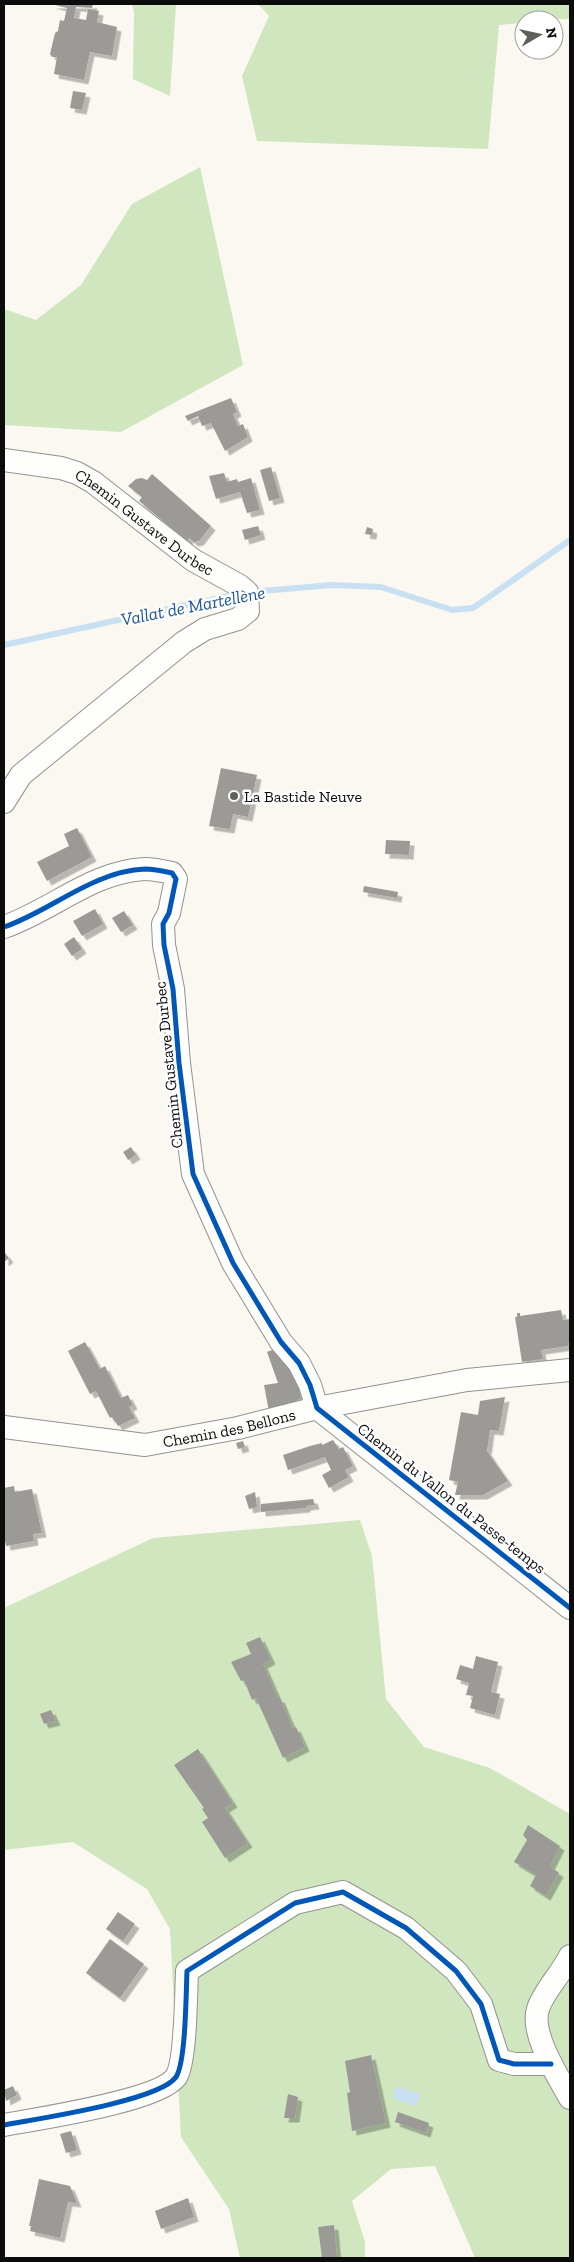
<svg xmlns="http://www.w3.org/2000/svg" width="574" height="2262" viewBox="0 0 574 2262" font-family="'Zilla Slab',serif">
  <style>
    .forest { fill: #d0e6bf }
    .water { fill: #c8e0f2 }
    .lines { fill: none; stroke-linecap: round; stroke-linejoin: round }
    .stream { stroke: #c8e0f2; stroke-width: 6 }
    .building { fill: #9c9a96; filter: url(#shadow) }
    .minor-casing { stroke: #93928f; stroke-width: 24 }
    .minor { stroke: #fefefd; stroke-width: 22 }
    .cycleway-casing { stroke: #fff; stroke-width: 8 }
    .cycleway { stroke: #0057b8; stroke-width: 5 }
    .poi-dot { fill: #5f5f5c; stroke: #fff; stroke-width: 2 }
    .labels { text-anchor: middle; stroke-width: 5; stroke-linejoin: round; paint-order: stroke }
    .street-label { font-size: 16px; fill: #0c0c0c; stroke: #fff }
    .poi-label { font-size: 16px; fill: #0c0c0c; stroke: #fff; text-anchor: start }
    .water-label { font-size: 18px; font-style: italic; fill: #1b5598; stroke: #fff }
  </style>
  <defs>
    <filter id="shadow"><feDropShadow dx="4.5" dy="4.5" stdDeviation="0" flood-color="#0004"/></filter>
  </defs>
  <rect width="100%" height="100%" fill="#faf8f0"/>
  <path class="forest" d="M 132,4 L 176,4 L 170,96 L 133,79 L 134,12 Z
    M 258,4 L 570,4 L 570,19 L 524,20 L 524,23 L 499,25 L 488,149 L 257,141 L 242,76 L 269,16 Z
    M 200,167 L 243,365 L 121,432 L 4,425 L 4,309 L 36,320 L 81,285 L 132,204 Z
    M 360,1520 L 372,1556 L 386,1699 L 424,1747 L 490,1768 L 570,1814 L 570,2258 L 475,2258 L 435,2166 L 391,2169 L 352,2201 L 365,2242 L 365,2258 L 240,2258 L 229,2209 L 181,2137 L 170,1929 L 147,1889 L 73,1842 L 4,1850 L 4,1608 L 153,1538 Z"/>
  <path class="water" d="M 396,2086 L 420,2094 L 416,2106 L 393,2098 Z"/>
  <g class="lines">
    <path class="stream" d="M 252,592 L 332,585 L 381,587 L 452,610 L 473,608 L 570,540
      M 4,645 L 242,593"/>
  </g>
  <path class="building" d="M 51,4 L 93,4 L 92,8 L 76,7 L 74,18 L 86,20 L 88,9 L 99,11 L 97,22 L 117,27 L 112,56 L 90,52 L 84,80 L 54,74 L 57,57 L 52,57 L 50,54 L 55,33 L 58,31 L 60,20 L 64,21 L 67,8 Z
    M 73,91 L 86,93 L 82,110 L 70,108 Z
    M 231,398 L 237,412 L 233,414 L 238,426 L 243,424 L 248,437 L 225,451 L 211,423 L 202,426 L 198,416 L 188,421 L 185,416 Z
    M 271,467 L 280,498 L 269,501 L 260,470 Z
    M 224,473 L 227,482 L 237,479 L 238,482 L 251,478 L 260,510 L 247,513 L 240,492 L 216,499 L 209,476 Z
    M 152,474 L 211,526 L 199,541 L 194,542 L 189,538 L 187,541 L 139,501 L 142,497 L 128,486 L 136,479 L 142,478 L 147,480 Z
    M 258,526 L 261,535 L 245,540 L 242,530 Z
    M 367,527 L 373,529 L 372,535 L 365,534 Z
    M 221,768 L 257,775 L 248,817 L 233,814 L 230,829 L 209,826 Z
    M 77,828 L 92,857 L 47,881 L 37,862 L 69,846 L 64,834 Z
    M 386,840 L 410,841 L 409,855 L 385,854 Z
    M 364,886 L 398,892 L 397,898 L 363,892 Z
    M 95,909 L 103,924 L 82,936 L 73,921 Z
    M 124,911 L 133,925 L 121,932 L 112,918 Z
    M 74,937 L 82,949 L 72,956 L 64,944 Z
    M 131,1147 L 136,1155 L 128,1160 L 123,1152 Z
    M 4,1252 L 9,1258 L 4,1262 Z
    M 561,1310 L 563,1320 L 570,1319 L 570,1342 L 568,1343 L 568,1346 L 541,1350 L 543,1359 L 522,1362 L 515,1317 L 517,1317 L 517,1313 L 520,1313 L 520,1316 Z
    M 85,1342 L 100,1369 L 105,1366 L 121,1398 L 128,1395 L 133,1405 L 129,1407 L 135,1418 L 118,1426 L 112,1417 L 110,1418 L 96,1391 L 90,1394 L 68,1351 Z
    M 277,1348 L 297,1379 L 301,1399 L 297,1400 L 299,1409 L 269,1412 L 264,1385 L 278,1383 L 267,1352 Z
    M 505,1397 L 499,1431 L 490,1430 L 487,1451 L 508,1481 L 483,1495 L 455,1495 L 458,1482 L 449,1480 L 461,1412 L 478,1415 L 480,1401 Z
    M 333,1440 L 339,1449 L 343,1447 L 353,1466 L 345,1470 L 349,1477 L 329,1488 L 322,1475 L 331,1470 L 325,1457 L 288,1470 L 283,1455 L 310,1446 L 322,1443 L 322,1445 Z
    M 243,1441 L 245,1447 L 238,1449 L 236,1443 Z
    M 14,1486 L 15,1492 L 32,1489 L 42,1533 L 33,1534 L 34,1541 L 6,1546 L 4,1535 L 4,1488 Z
    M 255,1492 L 257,1507 L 249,1509 L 245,1496 Z
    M 313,1499 L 315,1505 L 306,1506 L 306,1508 L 261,1512 L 261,1504 Z
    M 260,1637 L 271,1660 L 263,1664 L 278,1698 L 280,1698 L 293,1728 L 296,1727 L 305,1747 L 283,1758 L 256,1698 L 252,1700 L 244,1680 L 241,1681 L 231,1662 L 251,1654 L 246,1643 Z
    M 476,1656 L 498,1662 L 491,1692 L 500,1694 L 495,1715 L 470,1708 L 473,1696 L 466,1695 L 469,1683 L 456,1679 L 460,1665 L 473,1669 Z
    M 51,1710 L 56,1721 L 44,1724 L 40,1714 Z
    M 198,1749 L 233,1803 L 225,1808 L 248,1843 L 225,1858 L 202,1822 L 208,1818 L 202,1809 L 204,1808 L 174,1765 Z
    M 528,1825 L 560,1846 L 550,1866 L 559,1873 L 546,1896 L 530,1886 L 536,1875 L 514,1862 L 527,1840 L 523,1835 Z
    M 118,1912 L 135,1924 L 123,1941 L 106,1929 Z
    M 110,1939 L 144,1964 L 120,1998 L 86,1973 Z
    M 371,2055 L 386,2123 L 352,2131 L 347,2093 L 350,2092 L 345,2061 Z
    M 13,2086 L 17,2095 L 6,2101 L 4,2090 Z
    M 288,2094 L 298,2097 L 295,2118 L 284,2118 Z
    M 398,2112 L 429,2123 L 426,2133 L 395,2122 Z
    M 71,2131 L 77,2150 L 66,2153 L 60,2134 Z
    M 39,2179 L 70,2186 L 77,2203 L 68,2202 L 60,2238 L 30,2231 L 31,2226 L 29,2226 Z
    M 188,2198 L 194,2217 L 161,2229 L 155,2211 Z
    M 334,2225 L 337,2258 L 322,2258 L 318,2227 Z"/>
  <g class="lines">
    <defs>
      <g id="minor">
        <path id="s1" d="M 4,460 L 61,468 L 77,473 L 93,482 L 193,560 L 240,586 L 247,592 L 248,611 L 238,619 L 205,629 L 184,642 L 21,775 L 4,802"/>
        <path d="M 4,927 C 51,911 93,871 145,869 C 153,869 163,871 172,873 L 176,879 L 169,913 L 163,924 L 164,945 L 173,989 L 179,1063 L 193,1174 L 233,1263 L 281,1342 L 299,1363 L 310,1385 L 317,1408 L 570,1608"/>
        <path id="s2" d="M 4,1427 L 145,1445 L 238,1428 L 317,1408 L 467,1380 L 570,1370"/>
        <path d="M 570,1956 C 562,1973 543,1992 538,2009 C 530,2034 558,2076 570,2098"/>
        <path d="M 4,2125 C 36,2119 159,2101 176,2077 C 186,2062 186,1992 187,1971 L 295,1903 L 343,1892 L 406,1928 L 456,1971 L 481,2004 L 499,2060 L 514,2064 L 551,2064"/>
      </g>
    </defs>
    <use href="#minor" class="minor-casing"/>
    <use href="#minor" class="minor"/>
    <defs>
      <path id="cycleway" d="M 4,927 C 51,911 93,871 145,869 C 153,869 163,871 172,873 L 176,879 L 169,913 L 163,924 L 164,945 L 173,989 L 179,1063 L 193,1174 L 233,1263 L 281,1342 L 299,1363 L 310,1385 L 317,1408 L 570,1608
        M 4,2125 C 36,2119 159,2101 176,2077 C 186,2062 186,1992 187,1971 L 295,1903 L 343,1892 L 406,1928 L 456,1971 L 481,2004 L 499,2060 L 514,2064 L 551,2064"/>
    </defs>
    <use href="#cycleway" class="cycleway-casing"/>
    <use href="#cycleway" class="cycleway"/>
  </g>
  <circle class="poi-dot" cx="234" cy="796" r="5"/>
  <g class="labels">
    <g class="street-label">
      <text dy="6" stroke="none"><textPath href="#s1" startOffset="158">Chemin Gustave Durbec</textPath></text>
      <text transform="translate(168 1065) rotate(-96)" y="6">Chemin Gustave Durbec</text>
      <text dy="6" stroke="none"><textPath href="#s2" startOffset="228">Chemin des Bellons</textPath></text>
      <text transform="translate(452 1498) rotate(38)" y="6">Chemin du Vallon du Passe-temps</text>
    </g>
    <g class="poi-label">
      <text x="244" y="802">La Bastide Neuve</text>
    </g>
    <g class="water-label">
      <text transform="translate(193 606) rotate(-11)" y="6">Vallat de Martellène</text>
    </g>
  </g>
  <rect width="574" height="2262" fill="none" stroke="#0c0c0c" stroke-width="10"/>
  <g transform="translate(539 35) rotate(81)"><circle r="24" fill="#ffffff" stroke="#9e9e9e"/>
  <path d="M0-4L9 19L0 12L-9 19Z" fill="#5f5f5c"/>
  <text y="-8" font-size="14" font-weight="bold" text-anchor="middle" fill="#0c0c0c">N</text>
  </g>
</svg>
